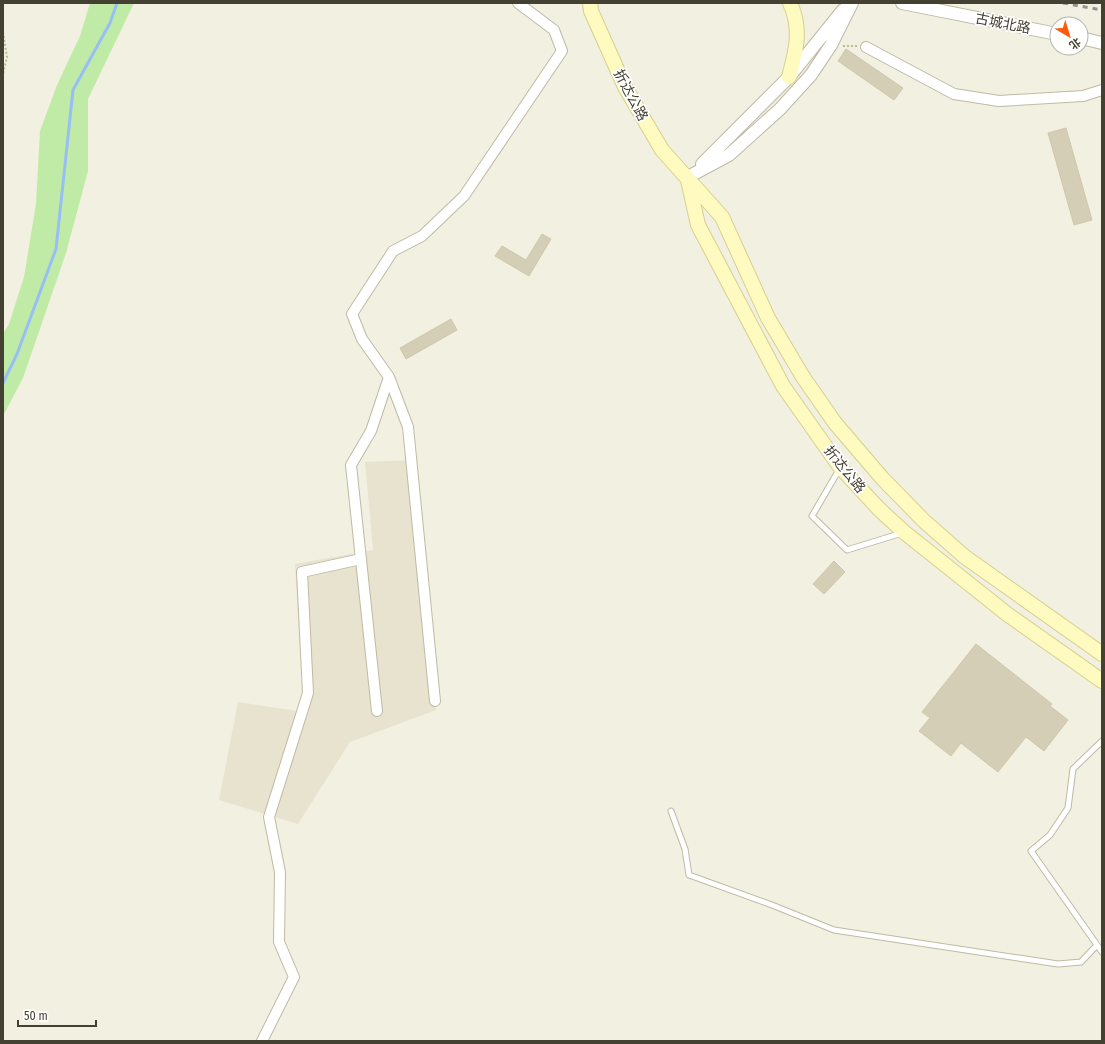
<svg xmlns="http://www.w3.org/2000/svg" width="1105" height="1044" viewBox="0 0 1105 1044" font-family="'Fira Sans Condensed','Noto Sans SC',sans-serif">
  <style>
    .residential { fill: #e7e3cf }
    .green { fill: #c0eba6 }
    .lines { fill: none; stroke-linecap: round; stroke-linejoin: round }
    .stream { stroke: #97bff6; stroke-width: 3 }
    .building { fill: #d4ceb6; stroke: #d0c7a9 }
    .service-casing { stroke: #bebaa4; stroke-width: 7 }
    .minor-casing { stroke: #bebaa4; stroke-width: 12 }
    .tertiary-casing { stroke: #bebaa4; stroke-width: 14 }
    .secondary-casing { stroke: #d6d08d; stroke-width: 16 }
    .path { stroke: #c1b994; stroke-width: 2; stroke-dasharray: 2 2; stroke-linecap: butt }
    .service { stroke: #fff; stroke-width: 5 }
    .minor { stroke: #fff; stroke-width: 10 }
    .tertiary { stroke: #fff; stroke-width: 12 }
    .secondary { stroke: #fffabf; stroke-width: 14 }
    .rail { stroke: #939393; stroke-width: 3; stroke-dasharray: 5 5; stroke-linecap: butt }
    .labels { text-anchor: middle; stroke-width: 3.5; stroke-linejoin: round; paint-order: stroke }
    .street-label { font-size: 14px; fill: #444032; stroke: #fff }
  </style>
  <rect width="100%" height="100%" fill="#f2f0e1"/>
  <path class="residential" d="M 416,460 L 436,710 L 350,742 L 298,824 L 219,800 L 238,702 L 304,712 L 295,564 L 373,550 L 365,462 Z"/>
  <path class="green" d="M 90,3 L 134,3 L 88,99 L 88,171 L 66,253 L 23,378 L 3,416 L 3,334 L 9,324 L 24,277 L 36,204 L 40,131 L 57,85 L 80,36 Z"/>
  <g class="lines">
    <path class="stream" d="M 3,383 L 17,354 L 56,249 L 73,90 L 110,23 L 117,3"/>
  </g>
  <path class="building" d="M 846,49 L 903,88 L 894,100 L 838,61 Z
    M 1066,128 L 1092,220 L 1074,225 L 1048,133 Z
    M 542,234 L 551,239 L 529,276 L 495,256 L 502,246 L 526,260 Z
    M 451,319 L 457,330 L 406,359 L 400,348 Z
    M 834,561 L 845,572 L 824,594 L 813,584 Z
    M 976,644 L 1052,704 L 1050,706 L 1068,720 L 1044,751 L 1026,737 L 998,772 L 961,743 L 951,756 L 919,731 L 930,718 L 922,712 Z"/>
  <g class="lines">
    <defs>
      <path id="service" d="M 840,468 L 812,516 L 847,550 L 902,533
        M 1102,741 L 1073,769 L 1068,808 L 1050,835 L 1031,851 L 1102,952
        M 671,811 L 685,849 L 689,875 L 772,905 L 834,930 L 1058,964 L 1081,962 L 1097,945"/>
      <path id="minor" d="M 866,47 L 954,94 L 999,101 L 1083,96 L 1102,90
        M 389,377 L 408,427 L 435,701
        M 377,711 L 351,465 L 371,431 L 389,377 L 362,339 L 352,314 L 393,251 L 422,236 L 464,196 L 562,51 L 554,30 L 518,3
        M 262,1041 L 294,977 L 279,942 L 280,872 L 269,817 L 308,693 L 302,572 L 361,559"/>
      <path id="tertiary" d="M 902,3 L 1057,34
        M 1081,38 L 1102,43
        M 702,164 L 789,77 L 843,10
        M 688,177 L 729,155 L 780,109 L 811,75 L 831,45 L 852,3"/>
      <path id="secondary" d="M 590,3 L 591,11 L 625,87 L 662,150 L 722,217 L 768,318 L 803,377 L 835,423 L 882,478 L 924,521 L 965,557 L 1102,654
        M 789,77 C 796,51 802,29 790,3
        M 688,180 L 698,225 L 783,386 L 840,467 L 879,509 L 904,532 L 1007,614 L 1102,681"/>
    </defs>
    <use href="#service" class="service-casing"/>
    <use href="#minor" class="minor-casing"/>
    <use href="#tertiary" class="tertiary-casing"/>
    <use href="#secondary" class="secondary-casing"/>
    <path class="path" d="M 3,32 L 7,57 L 3,74
      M 843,46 L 857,46"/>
    <use href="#service" class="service"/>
    <use href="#minor" class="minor"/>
    <use href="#tertiary" class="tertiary"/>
    <use href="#secondary" class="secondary"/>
    <path class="rail" d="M 1063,3 L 1102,10"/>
  </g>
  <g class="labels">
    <g class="street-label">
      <text transform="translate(1003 23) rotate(11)" y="5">古城北路</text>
      <text transform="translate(631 95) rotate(62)" y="5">折达公路</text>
      <text transform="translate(845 469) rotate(51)" y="5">折达公路</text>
    </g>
  </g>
  <rect width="1105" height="1044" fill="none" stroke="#444032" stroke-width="8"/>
  <g transform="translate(1069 36) rotate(142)"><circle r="19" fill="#ffffff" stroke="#b4b3ad"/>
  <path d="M0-3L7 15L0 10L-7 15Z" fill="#ff590c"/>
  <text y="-6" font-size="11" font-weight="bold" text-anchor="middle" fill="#444032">北</text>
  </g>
  <path d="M18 1020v6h78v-6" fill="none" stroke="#444032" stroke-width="2"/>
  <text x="24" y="1020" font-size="12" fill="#444032" stroke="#ffffff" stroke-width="3" paint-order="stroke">50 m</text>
</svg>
